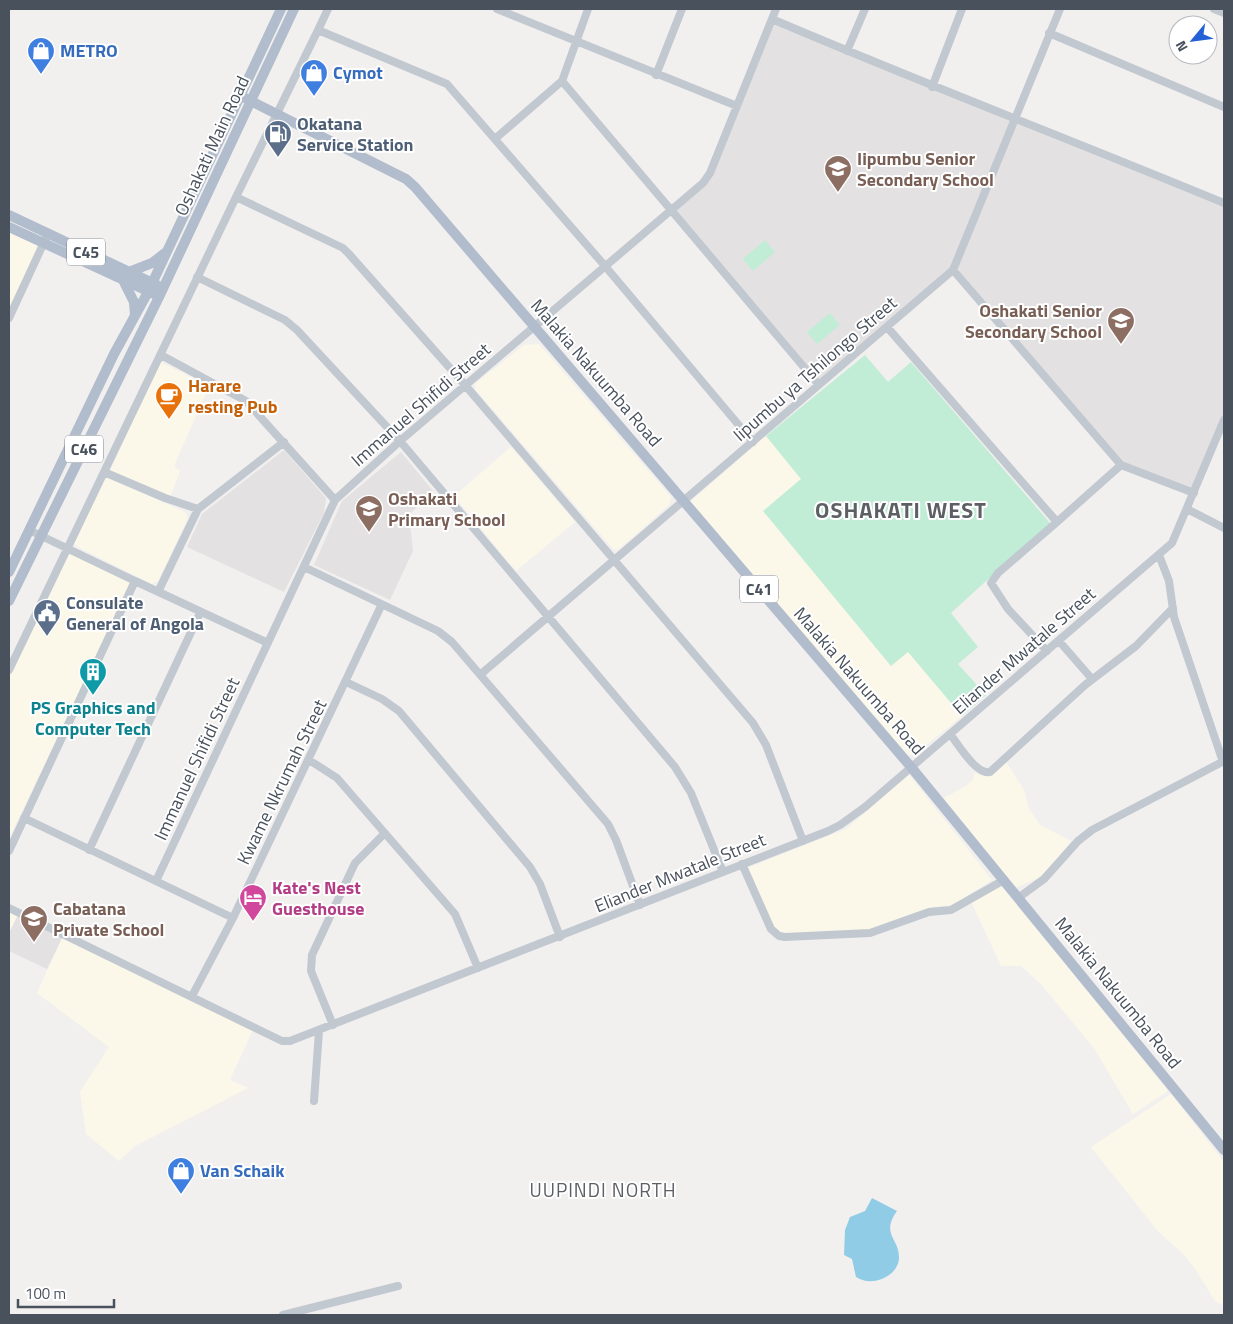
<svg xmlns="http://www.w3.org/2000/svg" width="1233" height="1324" viewBox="0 0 1233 1324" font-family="'Titillium Web',sans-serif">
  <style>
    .commercial { fill: #fbf8ea }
    .education { fill: #e3e1e1 }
    .green { fill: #c1ecd6 }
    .water { fill: #91cce6 }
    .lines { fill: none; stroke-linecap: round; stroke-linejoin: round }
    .minor { stroke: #c1c8d0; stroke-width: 8 }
    .major { stroke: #b1bccc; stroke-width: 10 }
    .labels { text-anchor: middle; stroke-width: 4; stroke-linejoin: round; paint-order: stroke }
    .shield { fill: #fff; stroke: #7f858d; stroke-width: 1 }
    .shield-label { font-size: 16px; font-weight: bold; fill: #48515c }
    .shop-label { font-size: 18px; font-weight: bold; fill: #366cbe; stroke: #fff; text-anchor: start }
    .service-label { font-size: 18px; font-weight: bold; fill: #4e5e75; stroke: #fff; text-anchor: start }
    .street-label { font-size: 18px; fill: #48515c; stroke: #fff }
    .education-label { font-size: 18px; font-weight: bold; fill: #785e54; stroke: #fff; text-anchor: start }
    .food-label { font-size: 18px; font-weight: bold; fill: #c56008; stroke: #fff; text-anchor: start }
    .culture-label { font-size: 18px; font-weight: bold; fill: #0d838f; stroke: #fff }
    .hotel-label { font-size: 18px; font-weight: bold; fill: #b23c85; stroke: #fff; text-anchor: start }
    .neighbourhood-label { font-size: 19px; letter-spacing: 1px; fill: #5c5f64; stroke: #fff }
    .district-label { font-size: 22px; font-weight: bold; letter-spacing: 1px; fill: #5c5f64; stroke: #fff }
  </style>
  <rect width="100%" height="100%" fill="#f2f0ef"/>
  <path class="commercial" d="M 9,227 L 44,244 L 9,318 Z
    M 539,344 L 671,497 L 669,505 L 619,549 L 614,550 L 475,389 L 475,384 L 524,345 Z
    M 160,362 L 209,386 L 174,466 L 180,471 L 170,497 L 110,471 Z
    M 766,436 L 801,479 L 764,511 L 891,666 L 908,651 L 962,716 L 914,755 L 908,755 L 690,502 Z
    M 511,447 L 575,522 L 516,571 L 454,496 Z
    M 106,477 L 185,512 L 188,518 L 158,581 L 152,584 L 76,546 L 74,543 Z
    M 69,552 L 132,582 L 9,838 L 9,678 Z
    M 1006,762 L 1024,790 L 1029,809 L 1040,825 L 1071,841 L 1043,876 L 1015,888 L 944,798 L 966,786 L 973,780 L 974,773 L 985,776 L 992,774 Z
    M 909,775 L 992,880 L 952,905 L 932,907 L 851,936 L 775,933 L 745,869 L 846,829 Z
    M 999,883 L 1049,944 L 1168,1091 L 1133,1114 L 1094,1048 L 1041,984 L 1021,966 L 1001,966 L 970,899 Z
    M 9,908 L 19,913 L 9,933 Z
    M 64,934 L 254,1027 L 230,1080 L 248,1088 L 135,1146 L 119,1161 L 86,1134 L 80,1092 L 109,1047 L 37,993 Z
    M 1171,1094 L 1224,1162 L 1224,1306 L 1215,1301 L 1196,1270 L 1184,1255 L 1157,1230 L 1091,1147 Z"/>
  <path class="education" d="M 772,19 L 1224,203 L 1224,420 L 1194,493 L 1121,465 L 953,271 L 819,385 L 670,211 L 703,183 Z
    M 284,450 L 326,498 L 324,513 L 284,592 L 187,547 L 202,514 Z
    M 401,452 L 433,491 L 409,515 L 413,551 L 390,600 L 314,565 L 342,501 Z
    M 19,913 L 64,934 L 47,969 L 9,951 L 9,933 Z"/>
  <path class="green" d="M 765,240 L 775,252 L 753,271 L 743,259 Z
    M 830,313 L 840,325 L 817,344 L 807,332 Z
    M 865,355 L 888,382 L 911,362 L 1050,523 L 951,613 L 978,647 L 958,664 L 986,695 L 962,716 L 908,652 L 891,666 L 763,511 L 801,479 L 766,436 Z"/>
  <path class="water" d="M 872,1198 L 897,1211 C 880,1235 900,1238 899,1259 C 897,1278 870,1287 856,1277 L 852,1259 L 844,1255 L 845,1230 L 850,1217 L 865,1211 Z"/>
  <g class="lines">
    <path class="minor" d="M 497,9 L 737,106
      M 588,9 L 562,81 L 819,385
      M 1214,9 L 1224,13
      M 772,19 C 922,83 1074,141 1224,203
      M 318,30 L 328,9
      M 1049,33 L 1224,107
      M 847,51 L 865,9
      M 656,75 L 682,9
      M 932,87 L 962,9
      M 496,138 L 562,81
      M 953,270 L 1121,465 L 1194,493
      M 197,277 L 285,320 L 297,330 L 400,441 L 675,767 L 691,793 L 723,872
      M 9,318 L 46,238
      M 887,327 L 1057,522 L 1121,465
      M 161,355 L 246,401 L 335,500
      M 753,442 L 605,266 L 447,84 L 318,30 L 236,197 L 343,248 L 349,254 L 465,385 L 753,723 L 766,745 L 803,841
      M 104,472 L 165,498 L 198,509 L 284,442
      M 1187,509 L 1224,528
      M 29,530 L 135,581
      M 1159,555 L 1169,581 L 1174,617 L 1223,762
      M 304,567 L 438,631 L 452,642 L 608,824 L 616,840 L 640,905
      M 158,592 L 198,509
      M 1059,641 L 1092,679
      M 1047,651 L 1008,609 L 991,583 L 998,573 L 1057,522
      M 9,670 L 236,197
      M 481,674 L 953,270 L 1060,9
      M 346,682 L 382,699 L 399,711 L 530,867 L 540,884 L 560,937
      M 950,734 C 958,744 976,775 990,772 L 1085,685 L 1136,646 L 1173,608
      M 309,760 L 337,778 L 455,914 L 478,968
      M 24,818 L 233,918
      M 89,850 L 200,613
      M 9,851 L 135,581 L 268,643
      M 742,864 L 771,929 L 779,936 L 785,937 L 870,933 L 929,912 L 951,910 L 1004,880
      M 156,881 L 335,500 L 400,441 L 703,183 L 710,173 L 776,9
      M 1018,898 L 1044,879 L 1078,841 L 1092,830 L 1224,761
      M 9,908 L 282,1041 L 290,1041 L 828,831 L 840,825 L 865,807 L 1172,543 L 1224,420
      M 192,996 L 233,918 L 381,606
      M 333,1025 L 311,971 L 312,955 L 355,863 L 385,833
      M 314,1101 L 319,1031
      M 283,1315 L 398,1286"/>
    <path class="major" d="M 239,95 L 406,179 L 415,187 L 911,767 L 1224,1150
      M 9,215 L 157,285
      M 9,227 L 154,294
      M 129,272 L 152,263 L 165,253
      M 123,280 L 134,302 L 135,316
      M 9,572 L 114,354 L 148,292 L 281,9
      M 9,601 L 159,297 L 294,9"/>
  </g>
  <defs>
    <symbol id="shop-pin" viewBox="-11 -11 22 30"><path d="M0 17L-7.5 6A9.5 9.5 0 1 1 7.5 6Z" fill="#3f7fe0" stroke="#fff"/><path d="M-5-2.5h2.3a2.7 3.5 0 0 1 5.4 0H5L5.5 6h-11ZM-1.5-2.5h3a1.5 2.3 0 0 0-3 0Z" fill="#fff"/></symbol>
    <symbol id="fuel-pin" viewBox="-11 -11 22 30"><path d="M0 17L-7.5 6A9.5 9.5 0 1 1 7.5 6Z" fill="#5c6f8a" stroke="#fff"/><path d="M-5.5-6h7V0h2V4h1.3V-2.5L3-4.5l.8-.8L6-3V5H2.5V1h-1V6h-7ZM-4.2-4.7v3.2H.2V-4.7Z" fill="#fff"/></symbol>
    <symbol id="school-pin" viewBox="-11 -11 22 30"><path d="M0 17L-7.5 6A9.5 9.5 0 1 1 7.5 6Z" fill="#8d6e63" stroke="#fff"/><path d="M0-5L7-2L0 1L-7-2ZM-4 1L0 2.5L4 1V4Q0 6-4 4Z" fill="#fff"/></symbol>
    <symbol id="cafe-pin" viewBox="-11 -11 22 30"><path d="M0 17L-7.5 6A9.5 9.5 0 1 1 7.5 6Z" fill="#e8710a" stroke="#fff"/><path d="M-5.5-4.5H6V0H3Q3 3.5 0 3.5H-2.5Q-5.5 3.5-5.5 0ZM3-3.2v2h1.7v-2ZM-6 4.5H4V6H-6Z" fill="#fff"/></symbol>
    <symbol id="civic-pin" viewBox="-11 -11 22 30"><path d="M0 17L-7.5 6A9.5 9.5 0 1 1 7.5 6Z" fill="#5c6f8a" stroke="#fff"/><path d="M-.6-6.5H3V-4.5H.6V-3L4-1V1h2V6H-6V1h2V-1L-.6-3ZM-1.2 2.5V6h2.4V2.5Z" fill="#fff"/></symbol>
    <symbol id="building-pin" viewBox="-11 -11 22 30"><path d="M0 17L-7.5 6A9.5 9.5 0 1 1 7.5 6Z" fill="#0f9aa8" stroke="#fff"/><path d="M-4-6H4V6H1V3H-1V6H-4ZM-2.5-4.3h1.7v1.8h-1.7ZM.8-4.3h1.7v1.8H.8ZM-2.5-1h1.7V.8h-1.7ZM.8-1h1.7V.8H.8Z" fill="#fff"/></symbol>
    <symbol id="hotel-pin" viewBox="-11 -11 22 30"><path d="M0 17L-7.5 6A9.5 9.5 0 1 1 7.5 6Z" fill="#d1479c" stroke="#fff"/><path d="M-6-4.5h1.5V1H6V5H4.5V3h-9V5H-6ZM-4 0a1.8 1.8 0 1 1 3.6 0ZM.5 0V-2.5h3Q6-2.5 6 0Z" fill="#fff"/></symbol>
  </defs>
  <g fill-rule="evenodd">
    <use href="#shop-pin" x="25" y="35" width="32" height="43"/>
    <use href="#shop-pin" x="298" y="57" width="32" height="43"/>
    <use href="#fuel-pin" x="262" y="118" width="32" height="43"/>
    <use href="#school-pin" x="822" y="153" width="32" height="43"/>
    <use href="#school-pin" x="1105" y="305" width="32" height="43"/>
    <use href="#cafe-pin" x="153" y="380" width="32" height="43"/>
    <use href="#school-pin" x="353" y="493" width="32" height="43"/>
    <use href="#civic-pin" x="31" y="597" width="32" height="43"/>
    <use href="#building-pin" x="77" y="656" width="32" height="43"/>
    <use href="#hotel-pin" x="237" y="882" width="32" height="43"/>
    <use href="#school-pin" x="18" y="903" width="32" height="43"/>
    <use href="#shop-pin" x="165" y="1155" width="32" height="43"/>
  </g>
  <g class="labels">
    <g class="shield">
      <rect x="67" y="238.5" width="38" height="27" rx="4"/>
      <rect x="65" y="435.5" width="38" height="27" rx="4"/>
      <rect x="740" y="575.5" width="38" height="27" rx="4"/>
    </g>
    <g class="shield-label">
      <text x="86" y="258">C45</text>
      <text x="84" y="455">C46</text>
      <text x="759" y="595">C41</text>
    </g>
    <g class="shop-label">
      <text x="60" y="57">METRO</text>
      <text x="333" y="79">Cymot</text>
      <text x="200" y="1177">Van Schaik</text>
    </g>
    <g class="service-label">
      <text x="297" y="130">Okatana<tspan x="297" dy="21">Service Station</tspan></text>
      <text x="66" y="609">Consulate<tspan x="66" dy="21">General of Angola</tspan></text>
    </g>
    <g class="street-label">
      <text transform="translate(212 146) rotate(-65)" y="6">Oshakati Main Road</text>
      <text transform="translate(815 369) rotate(-41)" y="6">Iipumbu ya Tshilongo Street</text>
      <text transform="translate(596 373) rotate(49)" y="6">Malakia Nakuumba Road</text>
      <text transform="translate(421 405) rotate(-41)" y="6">Immanuel Shifidi Street</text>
      <text transform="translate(1024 651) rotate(-41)" y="6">Eliander Mwatale Street</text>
      <text transform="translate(859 681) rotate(49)" y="6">Malakia Nakuumba Road</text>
      <text transform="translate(197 759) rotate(-65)" y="6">Immanuel Shifidi Street</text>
      <text transform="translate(282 782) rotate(-64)" y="6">Kwame Nkrumah Street</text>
      <text transform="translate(680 873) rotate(-22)" y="6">Eliander Mwatale Street</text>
      <text transform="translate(1118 993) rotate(51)" y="6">Malakia Nakuumba Road</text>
    </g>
    <g class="education-label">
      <text x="857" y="165">Iipumbu Senior<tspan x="857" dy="21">Secondary School</tspan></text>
      <text x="1102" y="317" text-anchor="end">Oshakati Senior<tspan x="1102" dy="21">Secondary School</tspan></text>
      <text x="388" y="505">Oshakati<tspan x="388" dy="21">Primary School</tspan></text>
      <text x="53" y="915">Cabatana<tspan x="53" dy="21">Private School</tspan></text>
    </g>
    <g class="food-label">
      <text x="188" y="392">Harare<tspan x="188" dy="21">resting Pub</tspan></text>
    </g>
    <g class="culture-label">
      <text x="93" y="714">PS Graphics and<tspan x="93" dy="21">Computer Tech</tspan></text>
    </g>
    <g class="hotel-label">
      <text x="272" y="894">Kate's Nest<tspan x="272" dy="21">Guesthouse</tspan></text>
    </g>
    <g class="neighbourhood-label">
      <text x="603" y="1197">UUPINDI NORTH</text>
    </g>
    <g class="district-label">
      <text x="901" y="518">OSHAKATI WEST</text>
    </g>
  </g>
  <rect width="1233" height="1324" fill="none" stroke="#48515c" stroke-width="20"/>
  <g transform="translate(1193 40) rotate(241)"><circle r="24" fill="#ffffff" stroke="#b6b9be"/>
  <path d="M0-4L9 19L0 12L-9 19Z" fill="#2561d6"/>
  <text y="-8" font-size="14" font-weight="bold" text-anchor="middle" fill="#48515c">N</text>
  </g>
  <path d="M18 1299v8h96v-8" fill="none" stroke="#48515c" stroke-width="2.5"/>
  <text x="25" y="1299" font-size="15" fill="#48515c" stroke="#ffffff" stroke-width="4" paint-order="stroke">100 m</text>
</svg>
